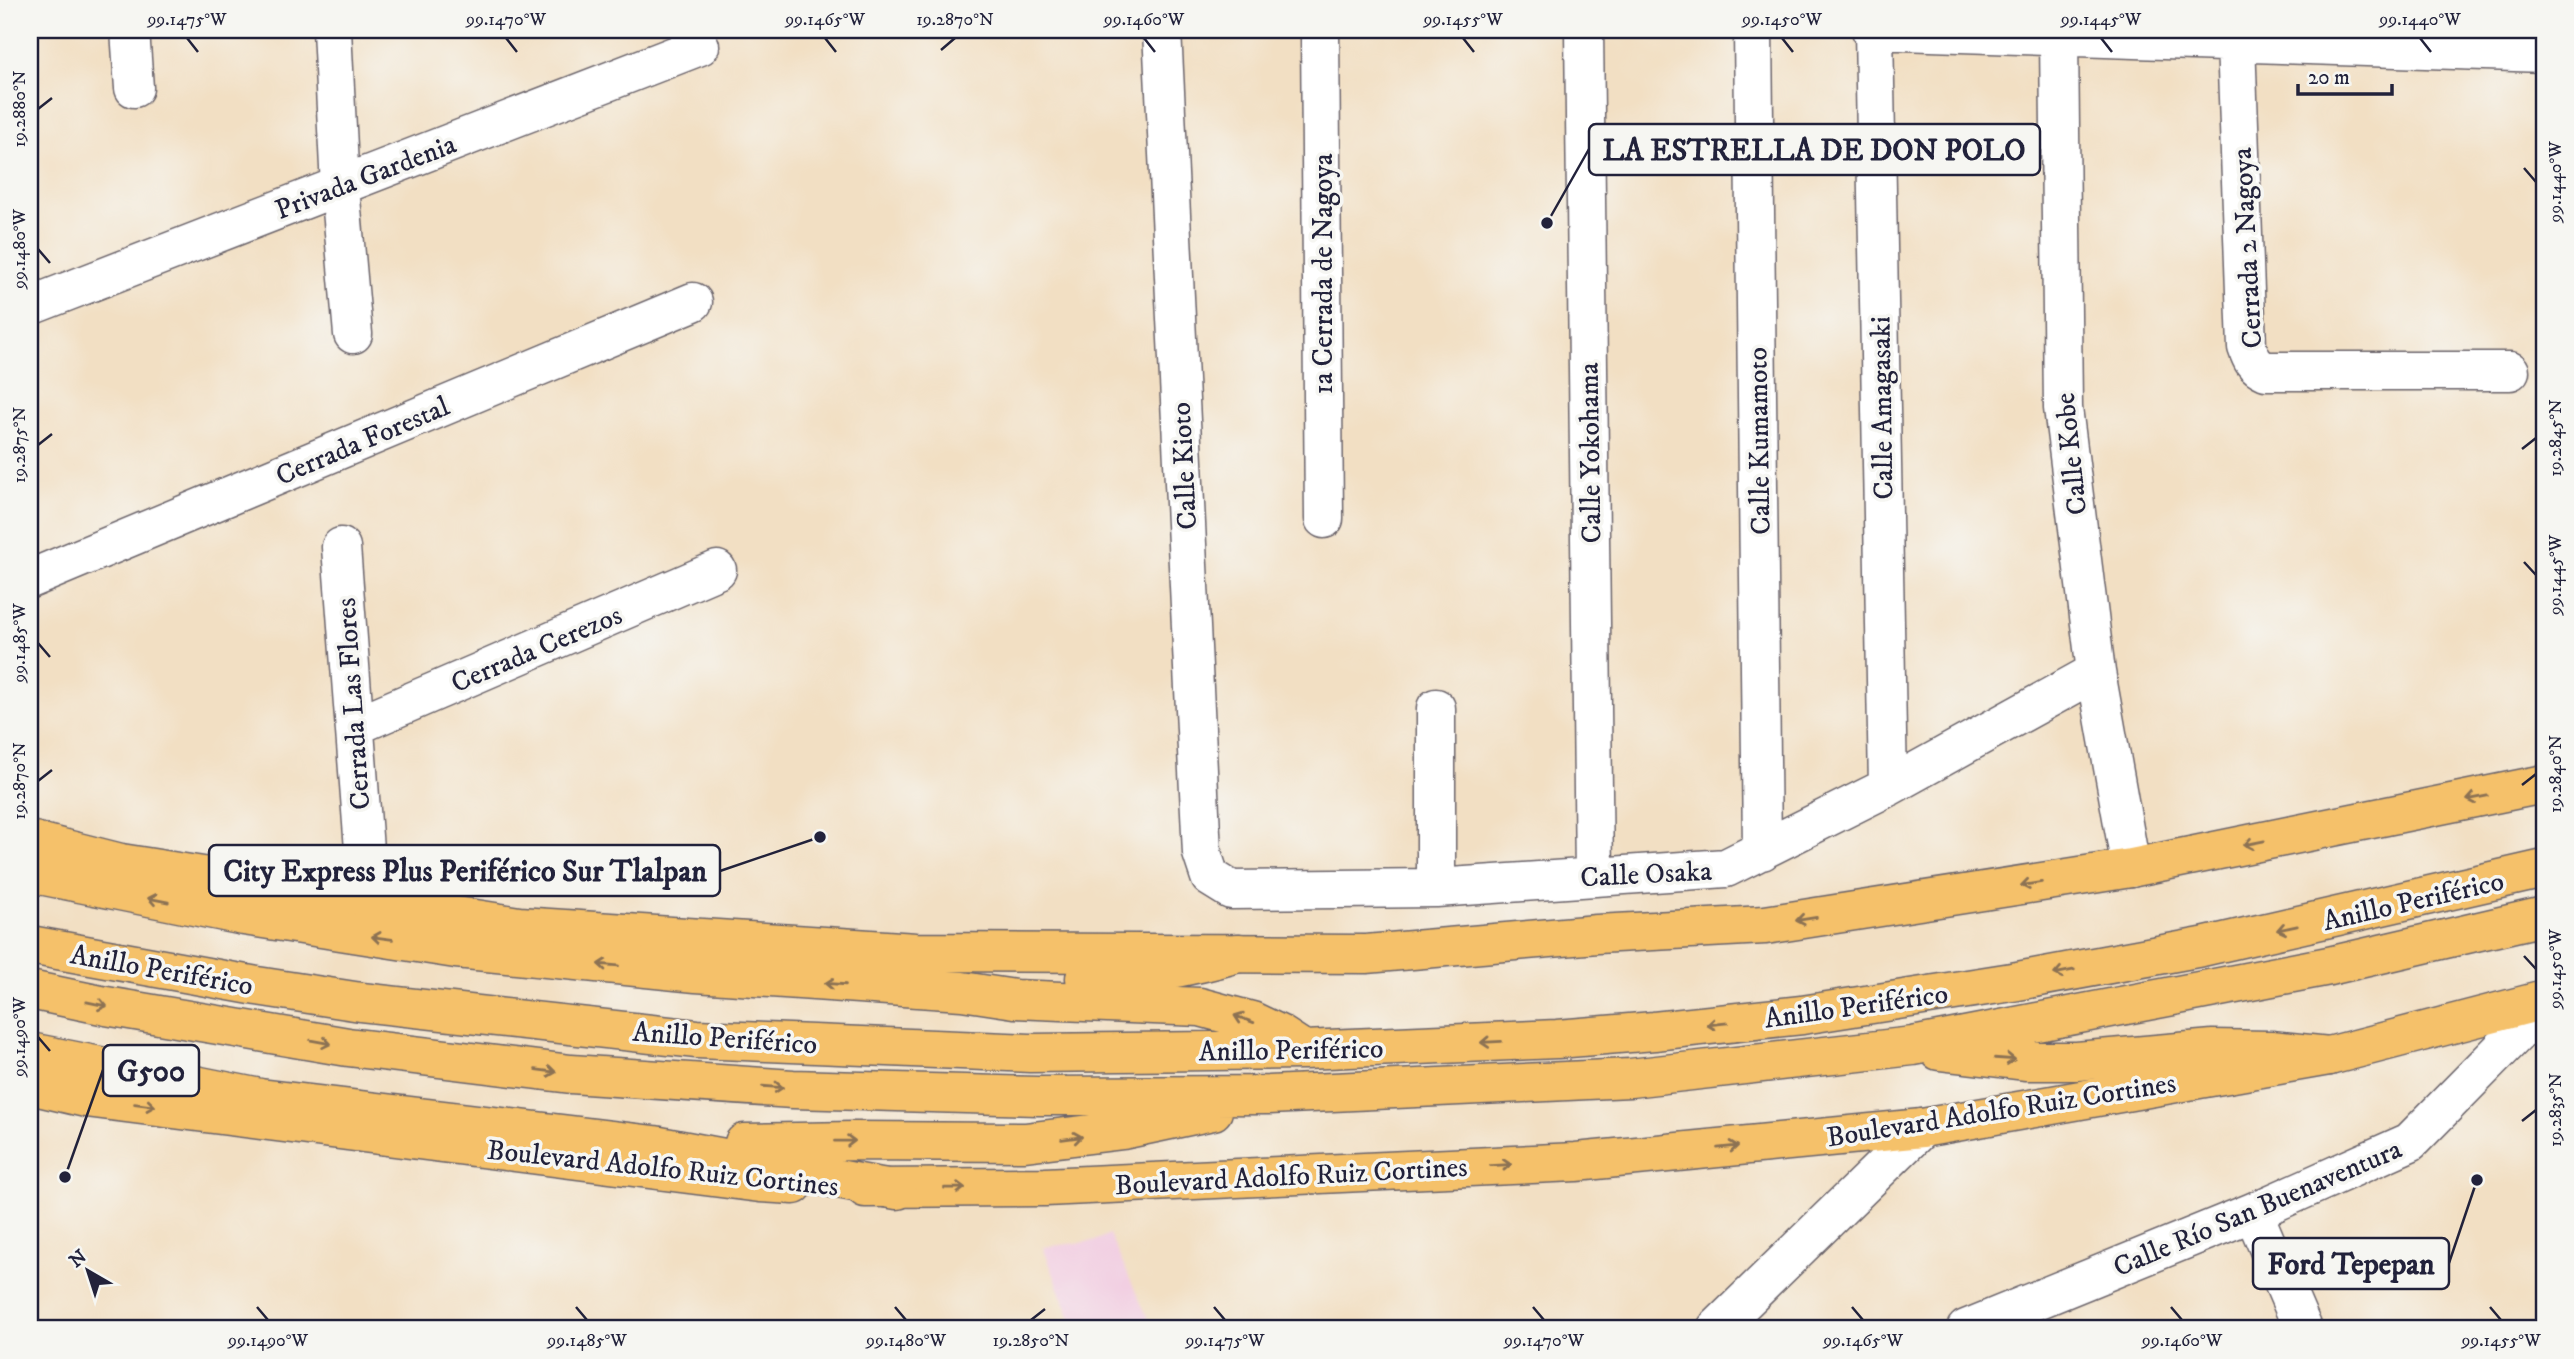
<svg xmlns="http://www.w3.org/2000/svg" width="2574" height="1359" viewBox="0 0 2574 1359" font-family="'IM FELL DW Pica',serif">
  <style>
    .built { fill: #f2cfe2 }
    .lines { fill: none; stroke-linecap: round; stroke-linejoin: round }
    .minor-casing { stroke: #6b646b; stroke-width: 41 }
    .major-casing { stroke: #6b646b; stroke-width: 41 }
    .highway-casing { stroke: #6b646b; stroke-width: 41 }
    .minor { stroke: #fff; stroke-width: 38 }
    .major { stroke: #f5c16b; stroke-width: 38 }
    .highway { stroke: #f5c16b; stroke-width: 38 }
    .oneway { stroke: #8c7253 }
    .ticks { fill: none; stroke: #22223b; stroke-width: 2.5 }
    .labels { text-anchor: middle; stroke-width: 7; stroke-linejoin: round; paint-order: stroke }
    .street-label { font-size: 28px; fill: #22223b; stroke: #f6f6f2 }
    .leader { fill: none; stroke: #22223b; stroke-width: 2.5 }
    .callout-dot { fill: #22223b; stroke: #f6f6f2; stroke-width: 2.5 }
    .callout { fill: #f6f6f2; stroke: #22223b; stroke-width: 2.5 }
    .callout-label { font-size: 30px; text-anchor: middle; font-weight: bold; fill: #22223b }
    .neatline { fill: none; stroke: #22223b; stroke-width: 2.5 }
    .ticks-label { font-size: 18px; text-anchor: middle; fill: #22223b }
  </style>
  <rect width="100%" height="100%" fill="#f6f6f2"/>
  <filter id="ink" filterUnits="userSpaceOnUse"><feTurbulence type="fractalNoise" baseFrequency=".0143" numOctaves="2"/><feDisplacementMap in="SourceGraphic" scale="14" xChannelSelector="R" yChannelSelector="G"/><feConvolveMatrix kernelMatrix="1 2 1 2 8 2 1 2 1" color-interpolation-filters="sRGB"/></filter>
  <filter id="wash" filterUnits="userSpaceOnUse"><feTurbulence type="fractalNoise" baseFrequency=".00686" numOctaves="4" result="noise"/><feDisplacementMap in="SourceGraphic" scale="28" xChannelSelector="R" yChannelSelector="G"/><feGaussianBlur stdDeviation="1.57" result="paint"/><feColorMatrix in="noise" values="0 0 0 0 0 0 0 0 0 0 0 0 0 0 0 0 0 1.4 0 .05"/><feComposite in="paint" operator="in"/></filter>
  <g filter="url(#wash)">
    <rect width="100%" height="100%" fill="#f2dfc3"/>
    <path class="built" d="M 1109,1234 L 1153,1329 L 1075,1329 L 1043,1247 L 1095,1241 Z"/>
  </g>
  <g filter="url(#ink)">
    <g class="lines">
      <defs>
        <path id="minor" d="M 130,30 L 134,88
          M 332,30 L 340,187 L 353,334
          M 1162,30 L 1202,853 L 1210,877 L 1231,890 L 1436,888 L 1726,868 L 1888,787 L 2096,672
          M 1320,30 L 1324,519
          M 1584,30 L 1594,876
          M 1753,30 L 1762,851
          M 1871,30 L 2544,53
          M 1874,30 L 1888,787
          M 2059,36 L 2063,408 L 2096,672 L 2131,868
          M 2236,42 L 2247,347 C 2251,359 2254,366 2266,371 L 2510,371
          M 30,306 L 700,46
          M 341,547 L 368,902
          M 30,579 L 693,302
          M 1436,708 L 1436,888
          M 355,726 L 717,570
          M 2253,1212 L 2303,1329
          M 1716,1329 L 1922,1128
          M 1966,1329 L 2253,1212 L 2410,1142 L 2544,1006"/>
        <path id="major" d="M 30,840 L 121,863 L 519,926 L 916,952 L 1366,954 L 1597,934 L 1765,925 L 2131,868 L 2544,784
          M 30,1085 L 86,1098 L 760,1183 L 794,1185
          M 865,1188 L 1045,1187 L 1576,1162 L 1922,1128 L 2329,1056 L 2544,1000"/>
        <path id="highway" d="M 30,873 L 244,916 L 456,949 L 696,973 L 962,991 L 1015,999 L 1200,1007 L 1252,1021 L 1279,1034 L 1302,1049
          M 30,945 L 257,986 L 361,1002 L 697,1039 L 1030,1053 L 1304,1050 L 1557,1039 L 1654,1031 L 1802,1015 L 2012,982 L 2202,947 L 2544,869
          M 1085,978 C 1138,976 1187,968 1238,953
          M 30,990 L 106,1006 L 348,1047 L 571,1074 L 793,1089 L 1038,1096 L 1269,1095 L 1630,1078 L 1913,1046 L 2329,966 L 2544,916
          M 1939,1051 L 2025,1061 L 2077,1061 L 2213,1049 L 2271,1050 L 2329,1056
          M 30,1052 L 260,1098 L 654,1145 L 897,1190
          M 744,1143 L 853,1141 L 1025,1142 L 1123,1130 L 1213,1111"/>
      </defs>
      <use href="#minor" class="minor-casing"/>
      <use href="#major" class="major-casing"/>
      <use href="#highway" class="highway-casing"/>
      <use href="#minor" class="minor"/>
      <use href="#major" class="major"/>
      <use href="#highway" class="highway"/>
    </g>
    <defs><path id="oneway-shaft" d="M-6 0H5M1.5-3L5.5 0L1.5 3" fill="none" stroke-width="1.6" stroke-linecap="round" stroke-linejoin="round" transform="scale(1.75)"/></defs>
    <g class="oneway">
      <use href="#oneway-shaft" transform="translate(2477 798) rotate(169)"/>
      <use href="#oneway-shaft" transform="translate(2254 843) rotate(169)"/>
      <use href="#oneway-shaft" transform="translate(2031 884) rotate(171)"/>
      <use href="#oneway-shaft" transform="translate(158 900) rotate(-169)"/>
      <use href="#oneway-shaft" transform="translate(1806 919) rotate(171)"/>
      <use href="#oneway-shaft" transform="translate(2287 928) rotate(168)"/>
      <use href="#oneway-shaft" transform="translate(382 938) rotate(-172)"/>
      <use href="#oneway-shaft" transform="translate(608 965) rotate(-175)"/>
      <use href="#oneway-shaft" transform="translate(2064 972) rotate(169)"/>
      <use href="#oneway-shaft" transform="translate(835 984) rotate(-176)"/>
      <use href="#oneway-shaft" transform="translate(97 1004) rotate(12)"/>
      <use href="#oneway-shaft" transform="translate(1244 1019) rotate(-160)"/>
      <use href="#oneway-shaft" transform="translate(1717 1024) rotate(174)"/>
      <use href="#oneway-shaft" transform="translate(321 1042) rotate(10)"/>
      <use href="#oneway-shaft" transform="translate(1491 1042) rotate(177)"/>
      <use href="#oneway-shaft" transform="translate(2005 1059) rotate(4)"/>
      <use href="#oneway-shaft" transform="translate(546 1071) rotate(7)"/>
      <use href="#oneway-shaft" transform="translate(773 1087) rotate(4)"/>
      <use href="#oneway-shaft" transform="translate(145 1105) rotate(7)"/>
      <use href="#oneway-shaft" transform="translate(1072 1138) rotate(-7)"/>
      <use href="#oneway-shaft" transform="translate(845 1141) rotate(-1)"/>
      <use href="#oneway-shaft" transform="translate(1728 1147) rotate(-6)"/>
      <use href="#oneway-shaft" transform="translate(1501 1165) rotate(-3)"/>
      <use href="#oneway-shaft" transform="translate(955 1188) rotate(-1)"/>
    </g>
  </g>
  <path class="ticks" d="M 187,38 L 198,52M 506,38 L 517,52M 825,38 L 836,52M 1144,38 L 1155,52M 1463,38 L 1474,52M 1782,38 L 1793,52M 2101,38 L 2112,52M 2420,38 L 2431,52M 941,50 L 955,38M 38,109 L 52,98M 2524,168 L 2536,182M 38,249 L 50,263M 38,445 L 52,434M 2522,449 L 2536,438M 2524,562 L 2536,575M 38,643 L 50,657M 38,781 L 52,770M 2522,785 L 2536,774M 2524,956 L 2536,969M 38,1037 L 50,1051M 2522,1121 L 2536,1110M 257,1307 L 268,1320M 576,1307 L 587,1320M 895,1307 L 906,1320M 1214,1307 L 1225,1320M 1533,1307 L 1544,1320M 1852,1307 L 1863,1320M 2171,1307 L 2182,1320M 2490,1307 L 2501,1320M 1031,1320 L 1045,1309"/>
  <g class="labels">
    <g class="street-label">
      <text transform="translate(365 176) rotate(-21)" y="10">Privada Gardenia</text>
      <text transform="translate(2246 248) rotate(-93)" y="10">Cerrada 2 Nagoya</text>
      <text transform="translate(1322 274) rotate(-90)" y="10">1a Cerrada de Nagoya</text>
      <text transform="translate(1881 408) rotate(-91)" y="10">Calle Amagasaki</text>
      <text transform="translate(362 440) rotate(-23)" y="10">Cerrada Forestal</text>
      <text transform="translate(1758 441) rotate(-91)" y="10">Calle Kumamoto</text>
      <text transform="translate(1589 453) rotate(-91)" y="10">Calle Yokohama</text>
      <text transform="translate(2070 454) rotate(-96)" y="10">Calle Kobe</text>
      <text transform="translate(1183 466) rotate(-93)" y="10">Calle Kioto</text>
      <text transform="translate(536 648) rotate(-23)" y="10">Cerrada Cerezos</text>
      <text transform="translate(352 704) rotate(-94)" y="10">Cerrada Las Flores</text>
      <text transform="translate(1646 873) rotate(-3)" y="10">Calle Osaka</text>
      <text transform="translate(2413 900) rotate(-13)" y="10">Anillo Periférico</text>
      <text transform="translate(162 969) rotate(10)" y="10">Anillo Periférico</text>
      <text transform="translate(1856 1005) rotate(-8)" y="10">Anillo Periférico</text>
      <text transform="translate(725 1037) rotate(4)" y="10">Anillo Periférico</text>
      <text transform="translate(1291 1049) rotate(-1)" y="10">Anillo Periférico</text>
      <text transform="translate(2001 1109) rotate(-9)" y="10">Boulevard Adolfo Ruiz Cortines</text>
      <text transform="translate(663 1167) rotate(6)" y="10">Boulevard Adolfo Ruiz Cortines</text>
      <text transform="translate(1291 1175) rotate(-3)" y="10">Boulevard Adolfo Ruiz Cortines</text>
      <text transform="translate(2257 1207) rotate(-23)" y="10">Calle Río San Buenaventura</text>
    </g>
  </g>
  <path class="leader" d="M1547 223L1589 149M820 837L720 871M65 1177L103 1070M2477 1180L2449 1263"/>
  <g class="callout-dot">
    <circle cx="1547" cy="223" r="7"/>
    <circle cx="820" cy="837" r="7"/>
    <circle cx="65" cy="1177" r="7"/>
    <circle cx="2477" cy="1180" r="7"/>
  </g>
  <g class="callout">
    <rect x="1589" y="124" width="451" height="51" rx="7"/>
    <rect x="209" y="845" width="511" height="51" rx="7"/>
    <rect x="103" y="1045" width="96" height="51" rx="7"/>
    <rect x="2253" y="1238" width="196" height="51" rx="7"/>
  </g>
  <g class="callout-label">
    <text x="1814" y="160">LA ESTRELLA DE DON POLO</text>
    <text x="465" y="881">City Express Plus Periférico Sur Tlalpan</text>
    <text x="151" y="1081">G500</text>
    <text x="2351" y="1274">Ford Tepepan</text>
  </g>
  <rect width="2574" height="1359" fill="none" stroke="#f6f6f2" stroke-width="77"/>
  <g transform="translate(88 1271) rotate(321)" stroke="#f6f6f2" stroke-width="5" paint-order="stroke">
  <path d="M0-5L12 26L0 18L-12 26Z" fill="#22223b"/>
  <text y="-10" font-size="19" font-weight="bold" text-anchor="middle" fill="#22223b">N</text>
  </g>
  <path d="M2298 84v10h94v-10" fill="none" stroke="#22223b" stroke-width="3.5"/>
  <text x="2308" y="84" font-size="21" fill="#22223b" stroke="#f6f6f2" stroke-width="5" paint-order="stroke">20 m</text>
  <rect x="38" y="38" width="2498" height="1282" class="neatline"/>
  <g class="ticks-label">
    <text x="187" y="25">99.1475°W</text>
    <text x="506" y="25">99.1470°W</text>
    <text x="825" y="25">99.1465°W</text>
    <text x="955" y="25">19.2870°N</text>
    <text x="1144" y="25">99.1460°W</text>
    <text x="1463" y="25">99.1455°W</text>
    <text x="1782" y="25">99.1450°W</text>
    <text x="2101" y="25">99.1445°W</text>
    <text x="2420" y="25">99.1440°W</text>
    <text transform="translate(19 109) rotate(-90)" y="6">19.2880°N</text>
    <text transform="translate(2555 182) rotate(-90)" y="6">99.1440°W</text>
    <text transform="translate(19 249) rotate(-90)" y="6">99.1480°W</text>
    <text transform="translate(2555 438) rotate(-90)" y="6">19.2845°N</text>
    <text transform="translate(19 445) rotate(-90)" y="6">19.2875°N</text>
    <text transform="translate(2555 575) rotate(-90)" y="6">99.1445°W</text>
    <text transform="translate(19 643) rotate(-90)" y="6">99.1485°W</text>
    <text transform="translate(2555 774) rotate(-90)" y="6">19.2840°N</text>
    <text transform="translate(19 781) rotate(-90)" y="6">19.2870°N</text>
    <text transform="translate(2555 969) rotate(-90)" y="6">99.1450°W</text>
    <text transform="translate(19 1037) rotate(-90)" y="6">99.1490°W</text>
    <text transform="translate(2555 1110) rotate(-90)" y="6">19.2835°N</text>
    <text x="268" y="1346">99.1490°W</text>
    <text x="587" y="1346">99.1485°W</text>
    <text x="906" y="1346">99.1480°W</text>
    <text x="1031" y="1346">19.2850°N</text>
    <text x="1225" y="1346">99.1475°W</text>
    <text x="1544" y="1346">99.1470°W</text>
    <text x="1863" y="1346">99.1465°W</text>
    <text x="2182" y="1346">99.1460°W</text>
    <text x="2501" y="1346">99.1455°W</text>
  </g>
</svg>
